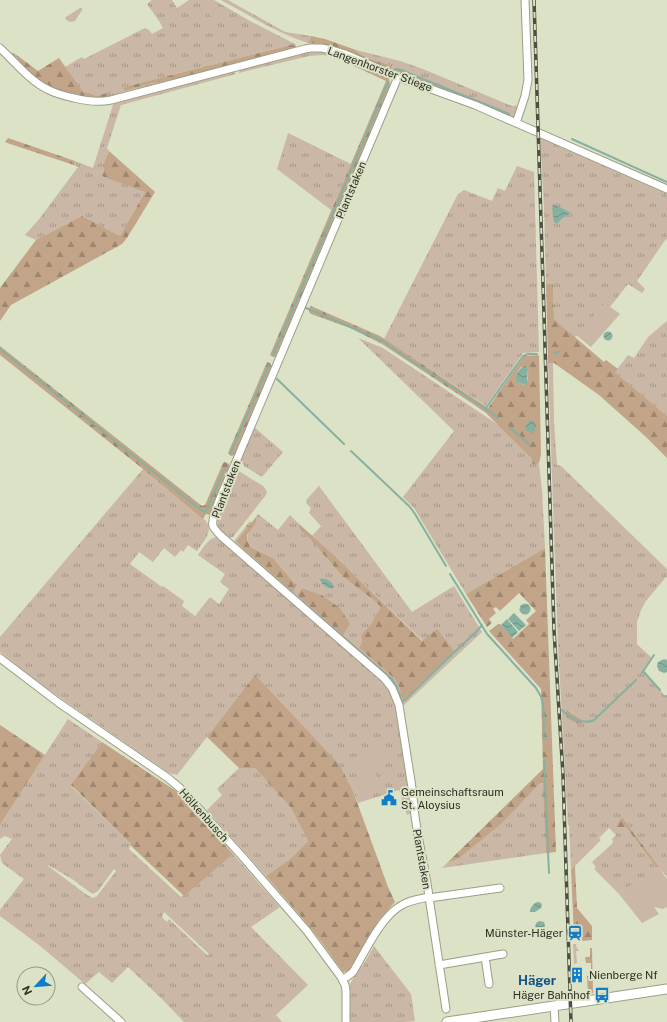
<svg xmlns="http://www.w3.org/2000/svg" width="667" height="1022" viewBox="0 0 667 1022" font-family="'Public Sans',sans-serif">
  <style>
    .grass { fill: url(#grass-tufts); fill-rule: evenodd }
    .forest { fill: url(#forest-firs); fill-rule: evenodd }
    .pitch { fill: #cab7a6 }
    .water { fill: url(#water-waves) }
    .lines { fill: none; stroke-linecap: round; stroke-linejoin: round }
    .stream { stroke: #86b1a0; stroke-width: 2 }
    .minor-casing { stroke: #9a9f85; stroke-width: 9 }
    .major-casing { stroke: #9a9f85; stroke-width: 11 }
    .minor { stroke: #fff; stroke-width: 7 }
    .major { stroke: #fff; stroke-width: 9 }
    .rail-casing { stroke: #4c4f41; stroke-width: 3.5 }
    .rail { stroke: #dce2c6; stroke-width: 2; stroke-dasharray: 6; stroke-linecap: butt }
    .labels { text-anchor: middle; stroke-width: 4; stroke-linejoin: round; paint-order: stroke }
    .street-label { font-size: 11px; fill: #2c2e23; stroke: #dce2c6 }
    .poi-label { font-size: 11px; fill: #2c2e23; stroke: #dce2c6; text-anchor: start }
    .quarter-label { font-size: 13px; font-weight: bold; fill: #115180; stroke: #dce2c6 }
  </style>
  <defs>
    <pattern id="grass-tufts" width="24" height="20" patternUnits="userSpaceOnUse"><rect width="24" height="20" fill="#cab7a6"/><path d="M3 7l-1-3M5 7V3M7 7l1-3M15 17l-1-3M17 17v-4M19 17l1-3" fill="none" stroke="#a49587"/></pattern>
    <pattern id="forest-firs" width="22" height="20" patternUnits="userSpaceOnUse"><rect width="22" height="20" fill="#c2a488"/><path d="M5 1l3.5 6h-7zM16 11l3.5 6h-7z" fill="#9e866f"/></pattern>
    <pattern id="water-waves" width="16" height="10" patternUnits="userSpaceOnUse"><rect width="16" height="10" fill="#86b1a0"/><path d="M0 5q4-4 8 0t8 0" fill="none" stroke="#6e9082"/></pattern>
  </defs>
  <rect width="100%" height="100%" fill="#dce2c6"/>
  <path class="grass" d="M 152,0 L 172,0 L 177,8 L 189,0 L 214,0 L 250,21 L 295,44 L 296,47 L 292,51 L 112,98 C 93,102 65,97 48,88 C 40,83 33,77 26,71 C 20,65 13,61 12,52 L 18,56 L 18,61 L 20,64 C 27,70 33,77 41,82 C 54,91 82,99 98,99 C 102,98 106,97 110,95 L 110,93 L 97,96 L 83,93 L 65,67 L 82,57 L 84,59 L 145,28 L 149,30 L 152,34 L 163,28 L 159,21 L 147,4 ZM 295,44 L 295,47 L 291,50 L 167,82 L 153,83 L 125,91 L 123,89 L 125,89 L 124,87 Z
    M 221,0 L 228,0 L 285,32 L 311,36 L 308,43 C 277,33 250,16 221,0 Z
    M 80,8 L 82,8 L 82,10 L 75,21 L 70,22 L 65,19 L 66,17 Z
    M 324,50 L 336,54 L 335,57 L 323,55 L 309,56 L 239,73 L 240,69 L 306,51 Z
    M 356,50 L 400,61 L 423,69 L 512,106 L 514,106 L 516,105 L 518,110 L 515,115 L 512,118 L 492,109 L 493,108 L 492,107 L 472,98 L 471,101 L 467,99 L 467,96 L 398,69 L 395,71 L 395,72 L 391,71 L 392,67 L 390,65 C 379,61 364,59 356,50 Z
    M 234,71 L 236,74 L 121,105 L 107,148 L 109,151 L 104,163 L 145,192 L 120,236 L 82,216 L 36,240 L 25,235 L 40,218 L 78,167 L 74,165 L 75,161 L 93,168 L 113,105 L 112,104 L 96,105 L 83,103 L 91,103 Z
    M 288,133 L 351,164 L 331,210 L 277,169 Z
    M 540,137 L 667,192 L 667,240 L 666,239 L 637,281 L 645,289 L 642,293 L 628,284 L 610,307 L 605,303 L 575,337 L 554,319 L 553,284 L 546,283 L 544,208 ZM 562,208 L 570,213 L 563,218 L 559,222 Z
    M 517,166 L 534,172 L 539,352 L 523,353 L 486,406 L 384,339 L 458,194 L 464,190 L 492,201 L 498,188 L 505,191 Z
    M 667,321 L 667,416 L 615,372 L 628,355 L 634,358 L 648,337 Z
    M 358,338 L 383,348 L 500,426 L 531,458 L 533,465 L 539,463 L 542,490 L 545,548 L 466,594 L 414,508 L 403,497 L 454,431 Z
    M 548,363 L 553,363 L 554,422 L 557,465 L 561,466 L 667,569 L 667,578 L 666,577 L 646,601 L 641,610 L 637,622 L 637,644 L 640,647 L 652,658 L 643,670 L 667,698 L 667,877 L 663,872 L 662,873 L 660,869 L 660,868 L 622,817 L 626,827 L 657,868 L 619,894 L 594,869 L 596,867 L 592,862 L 612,844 L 613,842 L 612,839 L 616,835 L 609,828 L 599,838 L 601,840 L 575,866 L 571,869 L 569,825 L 568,825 L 564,754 L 558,646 ZM 566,710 L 571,712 L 582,721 L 572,721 L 567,719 Z
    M 254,427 L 283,452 L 262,477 L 244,466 L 240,459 Z
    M 143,469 L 206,521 C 214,532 203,542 197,551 L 188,545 L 183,552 L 181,550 L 175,557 L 164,548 L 153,562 L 139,552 L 130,564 L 162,587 L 163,586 L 184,601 L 182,606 L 195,616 L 210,597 L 219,604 L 229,589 L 220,582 L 225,574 L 198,555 C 203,548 208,538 217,537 L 385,682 L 395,701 L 404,748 L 411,813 L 407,815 L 399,790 L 358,803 L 353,791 L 340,765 L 255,676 L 177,775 L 169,773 L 72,706 L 42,685 L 0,652 L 0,637 Z
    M 237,470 L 263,486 C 265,488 268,491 266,495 L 233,537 L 229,538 C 219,533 216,523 217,512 L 235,471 Z
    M 319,486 L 412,612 L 454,586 L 482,632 L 404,705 L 402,705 L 396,693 L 235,544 L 235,540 L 250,521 L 252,523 L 236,543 L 295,584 L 273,558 L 250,547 C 243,536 251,529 257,521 L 256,517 L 258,514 L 278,530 L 290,515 L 298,523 L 300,530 L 311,540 L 343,577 L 371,598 L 381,607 L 370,625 L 361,635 C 363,640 361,643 359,648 L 394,678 L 399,686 L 423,641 L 337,558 L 312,536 L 321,526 L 309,513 L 311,508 L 306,503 L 307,499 ZM 321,579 L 330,581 L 331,589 C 326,588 321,584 319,580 ZM 302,588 L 322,595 L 340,608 L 297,595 Z
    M 68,719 L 102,742 L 71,786 L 131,844 L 129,849 L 181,897 L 233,854 L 280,907 L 251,927 L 308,985 L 276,1015 L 282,1022 L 184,1022 L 163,1000 L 128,967 L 112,983 L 99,972 L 85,984 L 39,945 L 0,916 L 0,910 L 24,879 L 2,863 L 0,855 L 12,839 L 5,836 L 0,839 L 0,825 ZM 48,865 L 72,879 L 91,893 L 93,894 L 98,891 L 114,869 L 116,871 L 97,896 L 93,898 L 87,895 L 48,866 ZM 164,912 L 209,954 L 209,955 L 207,955 L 169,919 L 167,922 L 162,917 Z
    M 239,768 L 255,768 L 291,808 L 308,841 L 290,859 L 266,876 L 207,810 L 222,795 L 217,789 Z
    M 544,783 L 546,853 L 442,868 L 447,863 L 458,859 L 539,784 Z
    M 573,944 L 576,944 L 577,949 L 578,949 L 579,951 L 576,951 L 577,963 L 574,964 Z
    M 374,946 L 411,994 L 415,1021 L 406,1022 L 350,1022 L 350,984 L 354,977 L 361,967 L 362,967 Z"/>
  <path class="forest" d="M 311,36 L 325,39 L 356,50 C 364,59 379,61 390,65 L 392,67 L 391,71 L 332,46 L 326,45 L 308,43 Z
    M 295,44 L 295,47 L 292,49 L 167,82 L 153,83 L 125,91 L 123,89 L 124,89 L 124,87 Z
    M 336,54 L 385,75 L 389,78 L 390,84 L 386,97 L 277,355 L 276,357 L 273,357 L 270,355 L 386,81 L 335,57 Z
    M 18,56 L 38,71 L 59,58 L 83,92 L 97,96 L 110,92 L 110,95 C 108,96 106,97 104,98 C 91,102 56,91 45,84 C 35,78 27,70 18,62 L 17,59 Z
    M 398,69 L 467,96 L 468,97 L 467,99 L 395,72 L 395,71 Z
    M 8,138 L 75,161 L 74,165 L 10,144 L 5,142 Z
    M 109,151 L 155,192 L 127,238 L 122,244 L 11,305 L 0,321 L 0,288 L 36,240 L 82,216 L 120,236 L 145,192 L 102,176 L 104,172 L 104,163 Z
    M 546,283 L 553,284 L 554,319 L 604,362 L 606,360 L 618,369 L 615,372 L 667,416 L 667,458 L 646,437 L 599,395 L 554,363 L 548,363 Z
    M 311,306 L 380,336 L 488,408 L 524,356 L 539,355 L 541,455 L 539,463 L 533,465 L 531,458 L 486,413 L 473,404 L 382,344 L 350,328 L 311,314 L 309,312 L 309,308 ZM 521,367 L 528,368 C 528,373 529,381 525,385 L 518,383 L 515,379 L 518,371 Z
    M 0,346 L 202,506 L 205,505 L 223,463 L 225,462 L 229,464 L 229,470 L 210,515 L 206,514 L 203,519 L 143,469 L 0,355 Z
    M 267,362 L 270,363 L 272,367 L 235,455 L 231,456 L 228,453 Z
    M 256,517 L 257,521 L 247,535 L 247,540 L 250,547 L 273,558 L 295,584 L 295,588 L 293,592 L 236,542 Z
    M 298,523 L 337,558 L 422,641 L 437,629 L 454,651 L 403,700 L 399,686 L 394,678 L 359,648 C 361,644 363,640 361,635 L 370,625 L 381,607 L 371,598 L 343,577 L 311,540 L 300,530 Z
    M 545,548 L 556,852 L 546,853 L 543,783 L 539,784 L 502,823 L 458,859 L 447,863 L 543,769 L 541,689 L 489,631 L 498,624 L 500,624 L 513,639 L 529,624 L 526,620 L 536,611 L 519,593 L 500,611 L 496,607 L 493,609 L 496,613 L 489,619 L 492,623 L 487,627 L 466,594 Z
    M 302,588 L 322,595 L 340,608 L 350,624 L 343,635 L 297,595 Z
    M 255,675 L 340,765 L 353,791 L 388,887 L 395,902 L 379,920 L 349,971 L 343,972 L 320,940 L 303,919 L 266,876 L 290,859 L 308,841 L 291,808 L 255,768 L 239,768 L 207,737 Z
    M 566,709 L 583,721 L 582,725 L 567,719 Z
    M 0,725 L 45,755 L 0,825 Z
    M 102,742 L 176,791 L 233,854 L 184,896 L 130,845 L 131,844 L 71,785 Z
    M 622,817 L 660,868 L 660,869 L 658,867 L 657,868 L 626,827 L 616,827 Z
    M 575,866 L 577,908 L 592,926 L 592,940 L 582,941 L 582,935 L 574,936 L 571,869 Z
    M 590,948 L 592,948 L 593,993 L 588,994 L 587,976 L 591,976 L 591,963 L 586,963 L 585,957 L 590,957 Z"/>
  <path class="pitch" d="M 198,0 L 211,0 L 217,4 L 217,10 L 211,17 Z
    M 605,303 L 620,314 L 591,347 L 576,335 Z
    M 381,752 L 388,772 L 380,775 L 373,755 Z
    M 371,760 L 380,785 L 363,791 L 354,765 Z
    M 658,867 L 667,879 L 667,907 L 663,909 L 654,907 L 659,914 L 642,923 L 619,894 Z"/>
  <path class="water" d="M 553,204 L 562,208 L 571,213 L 563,218 L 559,222 L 557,223 L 554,223 L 552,208 Z
    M603.5 336a4.5 4.5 0 1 1 9 0a4.5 4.5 0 1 1-9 0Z
    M 525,366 L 528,368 L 527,383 L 526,385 L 518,383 L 515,379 C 517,373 519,368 525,366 Z
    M 531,420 L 535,427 L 535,431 L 532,433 L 526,430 L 525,427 L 529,421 Z
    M 319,579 C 326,578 332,580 334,587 L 331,589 C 326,588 321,584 319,579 Z
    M519.5 609a5.5 5.5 0 1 1 11 0a5.5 5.5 0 1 1-11 0Z
    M 514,613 L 526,625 L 519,631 L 508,619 Z
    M 507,619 L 518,632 L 512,638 L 501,625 Z
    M 664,659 L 667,660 L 667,672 L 664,673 L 659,671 L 657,666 L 658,662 Z
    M 539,902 L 542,904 L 541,908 L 535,912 L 530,912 L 530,910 C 532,906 534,902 539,902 Z
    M 540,921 L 544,922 L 545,926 L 544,936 L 542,937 L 535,926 L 537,922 Z"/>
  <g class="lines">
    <path class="stream" d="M 394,70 L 397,69 L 401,70 L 509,114
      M 572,139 L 667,182
      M 306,308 L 383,341 L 408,359 L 423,368 L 486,409 L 498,418
      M 0,349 L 201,510 L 204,512 L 206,511 L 208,507 L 225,468
      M 554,353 L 559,352
      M 273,355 L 315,257 L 388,82
      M 277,379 L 344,444
      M 486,408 L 523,356 L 528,354 L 537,354
      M 509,427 L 529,444
      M 351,451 L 410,507 L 415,514 L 446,566
      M 230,454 L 269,365
      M 242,550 L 292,593
      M 450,574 L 487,634 L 536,688 C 538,692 541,695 542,700 C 545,710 543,727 544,739
      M 298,598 L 392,679 L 397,687 L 401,700 L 403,701 L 405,700 L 448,658 L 476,632 L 482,625
      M 643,671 L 660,690
      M 642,673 L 654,655
      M 666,696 L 667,697
      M 562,710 C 569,718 584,725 594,720 L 636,680
      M 544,761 L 549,873"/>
    <defs>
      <path id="minor" d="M 0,48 C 15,62 29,80 47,89 C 56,94 65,96 74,98 C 86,101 98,103 111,100 L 305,49 L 311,48 L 321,48 L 332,50 L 345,54 L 398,77 L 475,105 L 667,189
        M 516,123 L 525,96 L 528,80 L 525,0
        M 0,658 L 59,703 L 168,778 L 181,789 L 241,855 L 307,931 L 341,977 L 345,985 L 346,990 L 346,1022
        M 429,897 L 446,1009
        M 429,898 L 500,888
        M 485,957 L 489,984
        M 439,965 L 503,954
        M 343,979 L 348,976 L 353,972 C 365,952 381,916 402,905 C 410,900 420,899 429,897 C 425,863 414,828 413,794 L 399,705 L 392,688 L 384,678 L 221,536 C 218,533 215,530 213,526 C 210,516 230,476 235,464 L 398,77
        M 82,987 L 121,1022
        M 554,1006 L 555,1022"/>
      <path id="major" d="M 447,1022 L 667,989"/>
    </defs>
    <use href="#minor" class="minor-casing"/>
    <use href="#major" class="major-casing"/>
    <use href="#minor" class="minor"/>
    <use href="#major" class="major"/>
    <defs>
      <path id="rail" d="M 534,0 L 554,630 L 563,775 L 571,1022"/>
    </defs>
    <use href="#rail" class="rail-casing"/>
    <use href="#rail" class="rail"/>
  </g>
  <defs>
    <symbol id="civic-bare" viewBox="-9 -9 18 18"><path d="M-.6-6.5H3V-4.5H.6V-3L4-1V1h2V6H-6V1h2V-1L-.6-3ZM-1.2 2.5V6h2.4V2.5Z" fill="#0f7dc7" stroke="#dce2c6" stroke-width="2.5" paint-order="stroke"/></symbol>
    <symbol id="station-bare" viewBox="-9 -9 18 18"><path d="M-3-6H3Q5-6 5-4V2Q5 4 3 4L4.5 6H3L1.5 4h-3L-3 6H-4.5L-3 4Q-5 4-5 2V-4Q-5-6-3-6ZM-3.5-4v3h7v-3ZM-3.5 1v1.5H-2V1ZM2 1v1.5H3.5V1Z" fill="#0f7dc7" stroke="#dce2c6" stroke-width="2.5" paint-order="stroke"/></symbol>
    <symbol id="building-bare" viewBox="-9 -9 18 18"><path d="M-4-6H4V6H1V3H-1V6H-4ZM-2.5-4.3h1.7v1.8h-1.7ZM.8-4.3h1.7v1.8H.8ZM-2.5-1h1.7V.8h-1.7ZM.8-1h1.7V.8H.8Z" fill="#0f7dc7" stroke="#dce2c6" stroke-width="2.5" paint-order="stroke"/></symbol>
    <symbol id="bus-bare" viewBox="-9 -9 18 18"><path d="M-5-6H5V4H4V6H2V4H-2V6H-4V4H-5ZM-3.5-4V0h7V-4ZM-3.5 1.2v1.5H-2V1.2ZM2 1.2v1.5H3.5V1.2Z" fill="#0f7dc7" stroke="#dce2c6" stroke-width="2.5" paint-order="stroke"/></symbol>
  </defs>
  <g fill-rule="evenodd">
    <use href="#civic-bare" x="378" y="787" width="22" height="22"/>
    <use href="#station-bare" x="564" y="922" width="22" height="22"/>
    <use href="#building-bare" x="566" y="964" width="22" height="22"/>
    <use href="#bus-bare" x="591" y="984" width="22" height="22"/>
  </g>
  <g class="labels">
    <g class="street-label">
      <text transform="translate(380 69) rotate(20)" y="4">Langenhorster Stiege</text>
      <text transform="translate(351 190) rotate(-67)" y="4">Plantstaken</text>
      <text transform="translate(226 489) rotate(-69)" y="4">Plantstaken</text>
      <text transform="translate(204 815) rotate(48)" y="4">Hölkenbusch</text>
      <text transform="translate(422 859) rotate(80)" y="4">Plantstaken</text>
    </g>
    <g class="poi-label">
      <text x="401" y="796">Gemeinschaftsraum<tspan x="401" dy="13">St. Aloysius</tspan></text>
      <text x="563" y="937" text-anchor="end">Münster-Häger</text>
      <text x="589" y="979">Nienberge Nf</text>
      <text x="590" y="999" text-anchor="end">Häger Bahnhof</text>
    </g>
    <g class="quarter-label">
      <text x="537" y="985">Häger</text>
    </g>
  </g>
  <g transform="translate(36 986) rotate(244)"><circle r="19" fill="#dce2c6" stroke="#969a85"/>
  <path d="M0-3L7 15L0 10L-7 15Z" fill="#0f7dc7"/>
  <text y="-6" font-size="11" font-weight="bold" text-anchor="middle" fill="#2c2e23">N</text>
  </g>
</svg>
